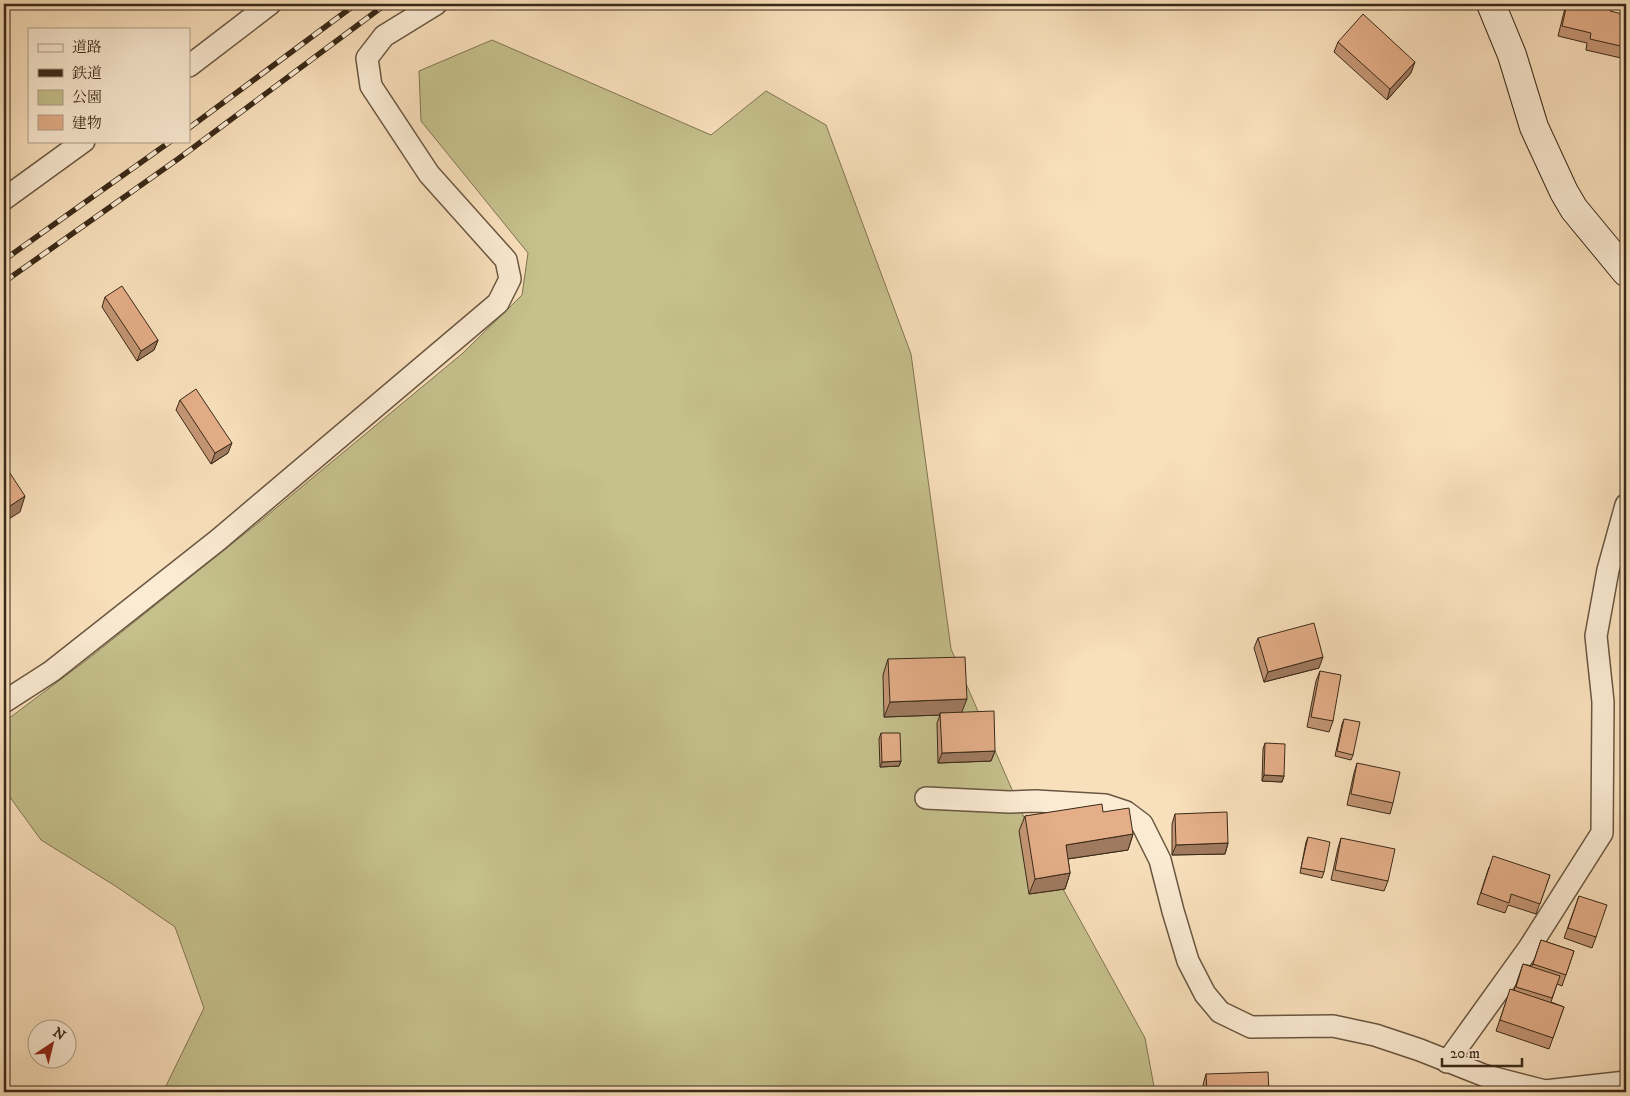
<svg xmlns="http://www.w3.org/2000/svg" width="1630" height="1096" viewBox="0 0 1630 1096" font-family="'IM FELL DW Pica','Noto Serif JP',serif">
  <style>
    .green { fill: #c5c08c; stroke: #807452 }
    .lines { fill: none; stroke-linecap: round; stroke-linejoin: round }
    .street-casing { stroke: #6a5741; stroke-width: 24 }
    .secondary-casing { stroke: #3a2918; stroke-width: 30 }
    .street { stroke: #fbebd3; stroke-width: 21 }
    .secondary { stroke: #fbebd3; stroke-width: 28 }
    .rail-casing { stroke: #3a2918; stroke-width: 5.5 }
    .rail { stroke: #fbebd3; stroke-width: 4; stroke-dasharray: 11; stroke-linecap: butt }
    .wall { fill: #c49675; stroke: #3a2918 }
    .shaded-wall { fill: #a07a5f; stroke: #3a2918 }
    .building { fill: #e4ae88; stroke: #3a2918 }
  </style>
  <rect width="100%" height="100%" fill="#f9e0bc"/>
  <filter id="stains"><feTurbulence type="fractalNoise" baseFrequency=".004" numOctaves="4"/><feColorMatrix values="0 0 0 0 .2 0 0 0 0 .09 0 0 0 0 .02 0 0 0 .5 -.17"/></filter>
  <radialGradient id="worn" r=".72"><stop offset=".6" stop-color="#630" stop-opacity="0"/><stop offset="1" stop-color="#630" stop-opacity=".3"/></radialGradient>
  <path class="green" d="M 492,40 L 711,135 L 766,91 L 826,125 L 911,354 L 951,649 L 1026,822 L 1145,1038 L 1155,1092 L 163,1092 L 204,1008 L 175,927 L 117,887 L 41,840 L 4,789 L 4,722 L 88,659 L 263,519 L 463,353 L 522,295 L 528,253 L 421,121 L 419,71 Z"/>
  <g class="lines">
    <defs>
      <path id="street" d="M 189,66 L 270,4
        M 4,199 L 84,141
        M 4,702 L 52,671 L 218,540 L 498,303 L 510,279 L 506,260 L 429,174 L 371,86 L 367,58 L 384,36 L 436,4
        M 926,798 L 1009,802 L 1036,801 L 1105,805 L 1126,812 L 1142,824 L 1160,860 L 1173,911 L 1188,961 L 1205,994 L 1220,1012 L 1251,1027 L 1333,1026 L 1375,1035 L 1420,1050 L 1483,1075 L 1545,1091 L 1626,1082
        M 1447,1062 L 1529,948 L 1602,833 L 1603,702 L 1596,636 L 1608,570 L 1626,505"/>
      <path id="secondary" d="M 1491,4 L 1512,55 L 1534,127 L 1564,192 L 1574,209 L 1626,272"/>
    </defs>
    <use href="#street" class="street-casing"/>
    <use href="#secondary" class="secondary-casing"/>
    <use href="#street" class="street"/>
    <use href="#secondary" class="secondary"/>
    <defs>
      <path id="rail" d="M 189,128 L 356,4
        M 4,260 L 171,141
        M 4,282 L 178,159 L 386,4"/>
    </defs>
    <use href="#rail" class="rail-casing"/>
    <use href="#rail" class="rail"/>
  </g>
  <path class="wall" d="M 1566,4 L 1593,4 L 1610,11 L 1625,47 L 1621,58 L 1586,50 L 1587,43 L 1558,36 Z
    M 1338,42 L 1411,73 L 1387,100 L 1334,52 Z
    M 105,297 L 158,340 L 154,350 L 137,361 L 102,307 Z
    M 180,400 L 228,453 L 211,464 L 176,410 Z
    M 1258,638 L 1319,668 L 1264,682 L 1254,648 Z
    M 888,659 L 962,712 L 995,751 L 991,761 L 938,763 L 937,723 L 940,715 L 884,717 L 883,675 Z
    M 1320,671 L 1333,721 L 1329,732 L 1307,727 L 1316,681 Z
    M 1344,719 L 1353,755 L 1351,760 L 1335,756 L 1342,724 Z
    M 881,733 L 901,761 L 899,766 L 880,767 L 879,739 Z
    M 1265,743 L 1284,776 L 1282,782 L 1262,781 L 1263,749 Z
    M 1357,763 L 1393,803 L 1390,814 L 1347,805 L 1354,773 Z
    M 1103,812 L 1133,834 L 1128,850 L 1068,859 L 1070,873 L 1065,889 L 1029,894 L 1019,831 L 1025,816 Z
    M 1175,814 L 1228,843 L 1225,854 L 1172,855 L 1172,824 Z
    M 1308,837 L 1324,872 L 1322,878 L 1300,873 L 1306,842 Z
    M 1341,838 L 1388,881 L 1384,891 L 1331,880 L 1338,848 Z
    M 1489,867 L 1550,875 L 1536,914 L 1508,905 L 1505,913 L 1477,904 Z
    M 1579,896 L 1596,937 L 1592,948 L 1564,938 Z
    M 1541,940 L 1574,951 L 1562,986 L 1557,984 L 1551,1002 L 1564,1007 L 1549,1049 L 1496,1031 L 1507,999 L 1514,990 L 1523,964 L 1532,966 Z
    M 1206,1074 L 1269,1092 L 1203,1092 L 1203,1085 Z"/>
  <path class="shaded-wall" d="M 1415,62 L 1411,73 L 1387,100 L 1390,89 Z
    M 158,340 L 154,350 L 137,361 L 141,351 Z
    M 232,443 L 228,453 L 211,464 L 215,453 Z
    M 25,496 L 20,512 L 4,522 L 4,510 Z
    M 1323,657 L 1319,668 L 1264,682 L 1268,672 Z
    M 967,699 L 961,714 L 940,713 L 940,715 L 884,717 L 890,702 Z
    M 995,751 L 991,761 L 938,763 L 942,753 Z
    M 901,761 L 899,766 L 880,767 L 882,762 Z
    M 1264,775 L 1284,776 L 1282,782 L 1262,781 Z
    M 1133,834 L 1128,850 L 1060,860 L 1066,845 Z
    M 1228,843 L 1225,854 L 1172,855 L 1176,845 Z
    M 1070,873 L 1065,889 L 1029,894 L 1035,879 Z"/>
  <path class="building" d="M 1567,4 L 1593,4 L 1611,8 L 1610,11 L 1626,15 L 1626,42 L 1625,47 L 1590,39 L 1591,33 L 1562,26 Z
    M 1363,14 L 1415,62 L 1390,89 L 1338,42 Z
    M 122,286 L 158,340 L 141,351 L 105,297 Z
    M 196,389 L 232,443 L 215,453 L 180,400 Z
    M 4,464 L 25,496 L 4,510 Z
    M 1314,623 L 1323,657 L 1268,672 L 1258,638 Z
    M 965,657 L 967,699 L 890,702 L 888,659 Z
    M 1320,671 L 1341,675 L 1333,721 L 1311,717 Z
    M 994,711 L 995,751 L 942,753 L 940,713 Z
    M 1344,719 L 1360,722 L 1353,755 L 1337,751 Z
    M 881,733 L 900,733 L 901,761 L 882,762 Z
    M 1265,743 L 1285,744 L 1284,776 L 1264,775 Z
    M 1357,763 L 1400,772 L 1393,803 L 1351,794 Z
    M 1102,804 L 1103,812 L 1129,808 L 1133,834 L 1066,845 L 1070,873 L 1035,879 L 1025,816 Z
    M 1227,812 L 1228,843 L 1176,845 L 1175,814 Z
    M 1308,837 L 1330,842 L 1324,872 L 1301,868 Z
    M 1341,838 L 1395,849 L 1388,881 L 1335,870 Z
    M 1493,856 L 1550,875 L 1540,904 L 1511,894 L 1509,903 L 1481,893 Z
    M 1579,896 L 1607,905 L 1596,937 L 1568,928 Z
    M 1541,940 L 1574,951 L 1566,975 L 1533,964 Z
    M 1523,964 L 1560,976 L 1552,998 L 1516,987 Z
    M 1510,989 L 1564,1007 L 1553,1038 L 1500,1020 Z
    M 1268,1072 L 1269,1092 L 1207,1092 L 1206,1074 Z"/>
  <rect width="1630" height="1096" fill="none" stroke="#f9e0bc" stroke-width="20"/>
  <rect x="5" y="5" width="1620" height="1086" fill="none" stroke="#3a2918" stroke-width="2.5"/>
  <rect x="10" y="10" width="1610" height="1076" fill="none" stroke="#3a2918"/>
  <rect x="28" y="28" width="162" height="115" fill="#fbebd3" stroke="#ae9d88"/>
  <rect x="38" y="44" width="25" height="8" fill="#fbebd3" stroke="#ae9d88"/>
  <text x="72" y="52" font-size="15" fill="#3a2918">道路</text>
  <rect x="38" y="69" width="25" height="8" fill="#3a2918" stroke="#ae9d88"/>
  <text x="72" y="78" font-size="15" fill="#3a2918">鉄道</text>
  <rect x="38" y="90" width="25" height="15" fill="#c5c08c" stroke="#ae9d88"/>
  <text x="72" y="102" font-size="15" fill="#3a2918">公園</text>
  <rect x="38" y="115" width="25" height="15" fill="#e4ae88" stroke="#ae9d88"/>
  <text x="72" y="128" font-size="15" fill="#3a2918">建物</text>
  <g transform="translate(52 1044) rotate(35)"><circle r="24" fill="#fbebd3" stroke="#ae9d88"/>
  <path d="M0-4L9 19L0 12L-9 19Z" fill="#8f2418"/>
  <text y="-8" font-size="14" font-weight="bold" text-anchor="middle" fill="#3a2918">N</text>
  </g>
  <path d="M1442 1058v8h80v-8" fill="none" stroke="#3a2918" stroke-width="2.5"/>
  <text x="1450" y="1058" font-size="15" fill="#3a2918" stroke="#fbebd3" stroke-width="4" paint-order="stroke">20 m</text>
  <rect width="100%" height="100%" filter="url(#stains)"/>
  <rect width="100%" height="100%" fill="url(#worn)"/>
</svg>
